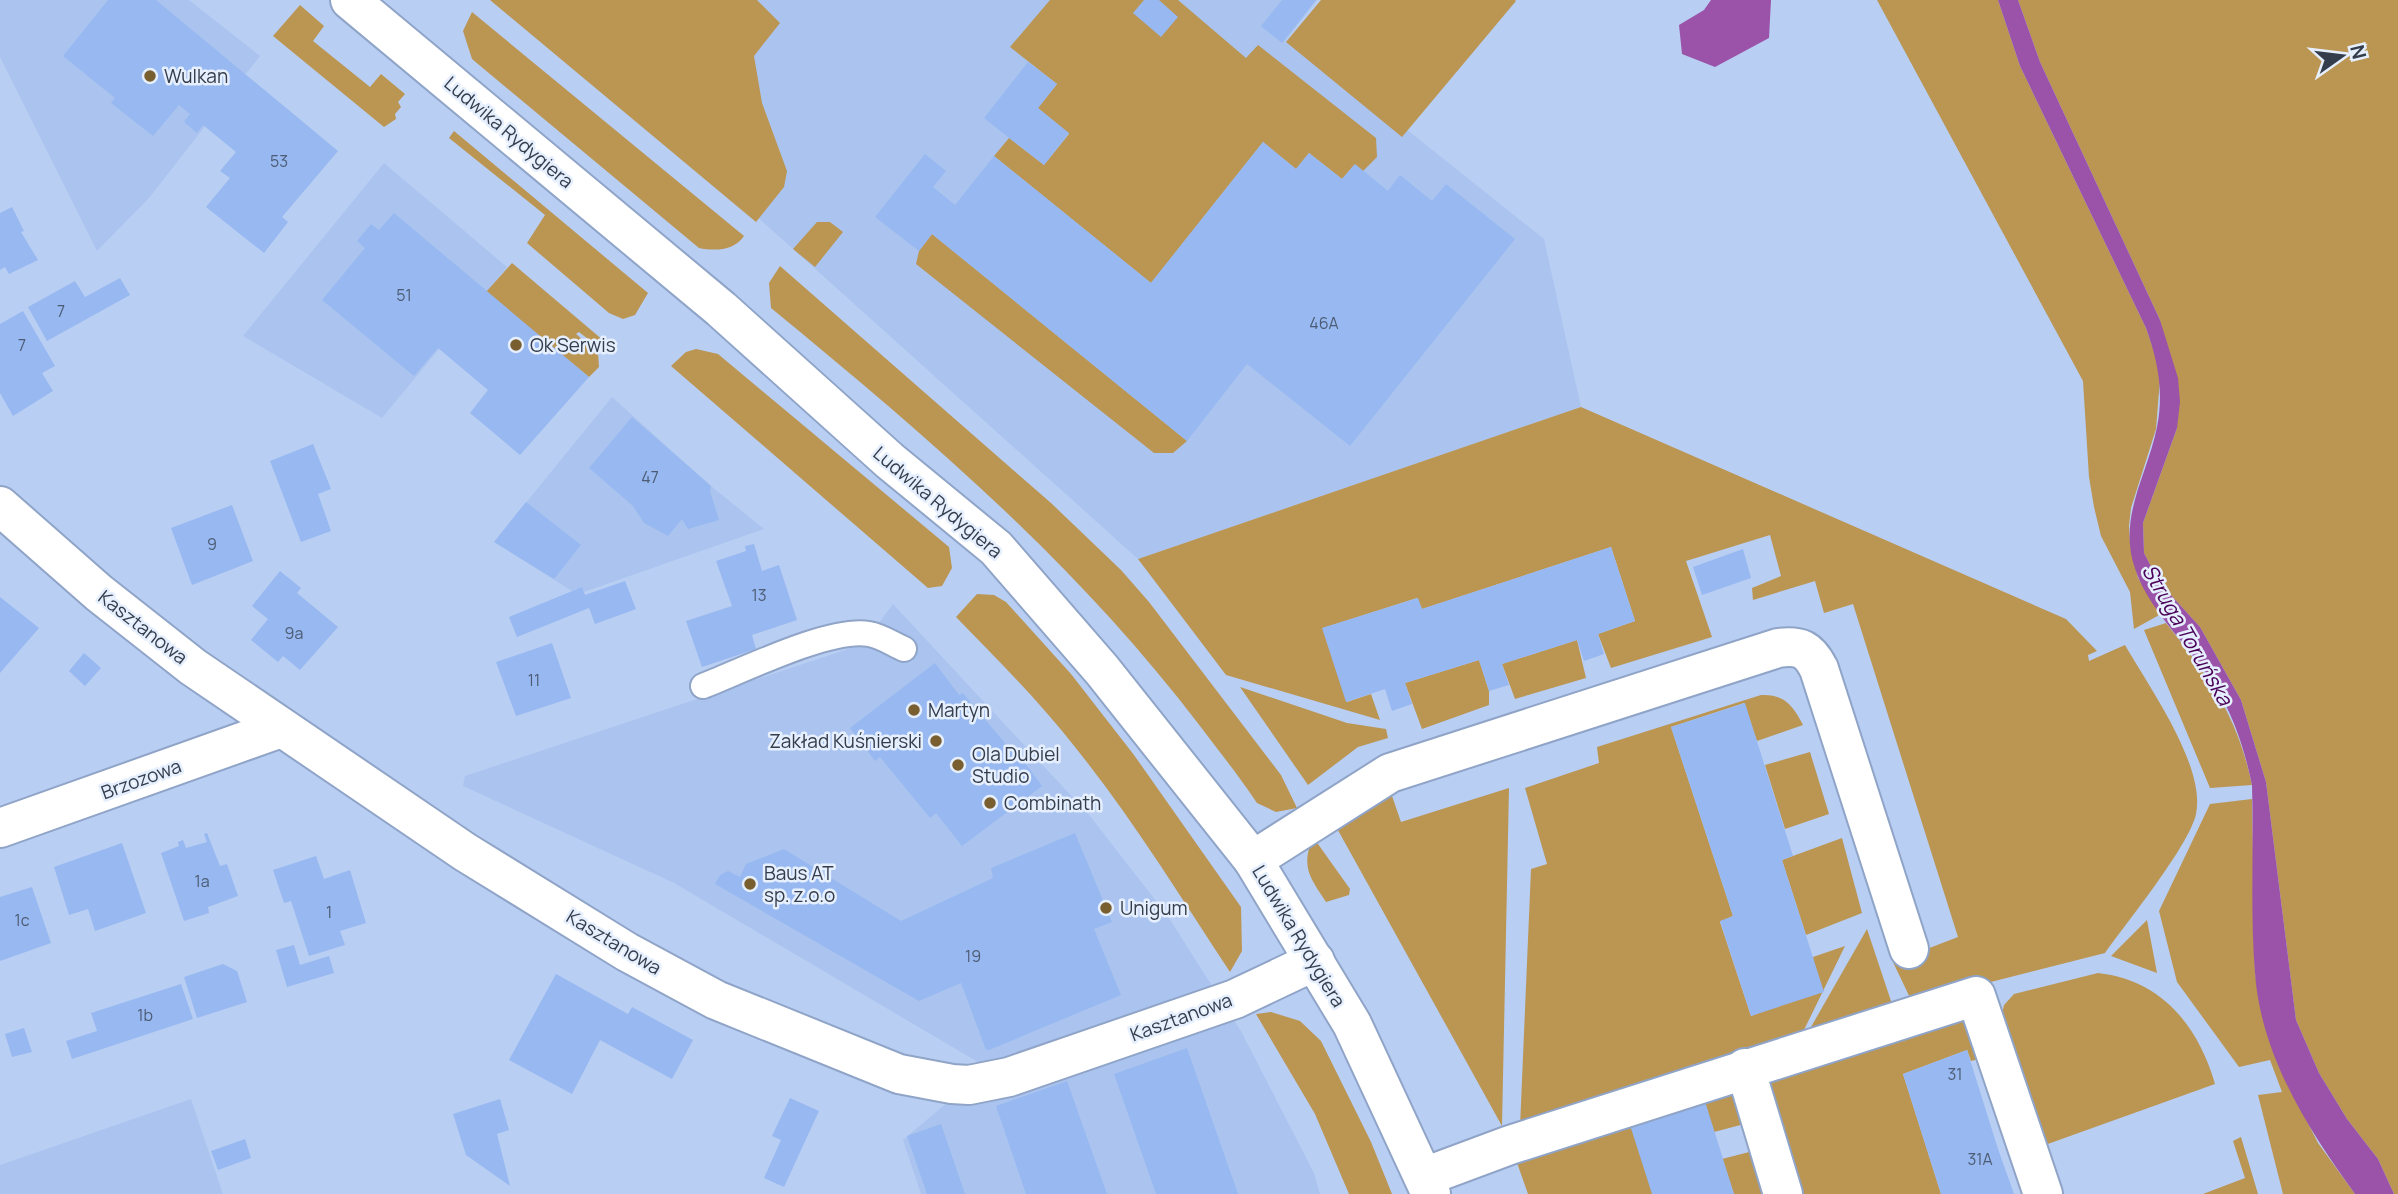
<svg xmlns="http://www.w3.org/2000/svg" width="2398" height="1194" viewBox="0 0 2398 1194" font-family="Manrope,sans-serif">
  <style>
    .built { fill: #abc4ef }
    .green { fill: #bb9552 }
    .water { fill: #9a53a8 }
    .building { fill: #97b8f0 }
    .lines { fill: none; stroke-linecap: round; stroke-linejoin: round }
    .lane-casing { stroke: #8fa4c7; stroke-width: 28 }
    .street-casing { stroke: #8fa4c7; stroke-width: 42 }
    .secondary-casing { stroke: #8fa4c7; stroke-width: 42 }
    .lane { stroke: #fff; stroke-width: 24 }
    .street { stroke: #fff; stroke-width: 38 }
    .secondary { stroke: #fff; stroke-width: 38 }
    .poi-dot { fill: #795f30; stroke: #e6effe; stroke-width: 2.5 }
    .labels { text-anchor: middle; stroke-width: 5; stroke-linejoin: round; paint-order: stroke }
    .number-label { font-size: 16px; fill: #4d5c74 }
    .poi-label { font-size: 19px; fill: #343d4b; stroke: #e6effe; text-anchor: start }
    .street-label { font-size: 19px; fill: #343d4b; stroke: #e6effe }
    .water-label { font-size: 21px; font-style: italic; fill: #4a0056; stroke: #e6effe }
  </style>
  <rect width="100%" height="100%" fill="#b9cef3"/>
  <path class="built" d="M 0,0 L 189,0 L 260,56 L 149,198 L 97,251 L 0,57 Z
    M 510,0 L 1317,0 L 1283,44 L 1291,37 L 1544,239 L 1581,407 L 1138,559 L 714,178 Z
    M 384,163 L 507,267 L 382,418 L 243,336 Z
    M 612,397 L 711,486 L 764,529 L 584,592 L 582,587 L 572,591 L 494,542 Z
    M 893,604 L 1090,816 L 1167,915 L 1242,1033 L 1314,1173 L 1320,1194 L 921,1194 L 903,1140 L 988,1068 L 674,883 L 463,786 L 465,776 L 863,644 Z
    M 191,1099 L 223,1194 L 0,1194 L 0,1165 Z"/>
  <path class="green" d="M 490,0 L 757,0 L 780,23 L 754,56 L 762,103 L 787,171 L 784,187 L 756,222 Z
    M 1050,0 L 1178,0 L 1246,58 L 1258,45 L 1376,138 L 1377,157 L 1363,171 L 1354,165 L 1342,179 L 1309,153 L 1296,169 L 1263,142 L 1151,283 L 994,156 L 1009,138 L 1044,165 L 1069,134 L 1038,108 L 1057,84 L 1010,47 Z
    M 1321,0 L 1515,0 L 1516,1 L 1402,137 L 1286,42 Z
    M 1877,0 L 1998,0 L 2020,66 L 2146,328 L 2155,354 L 2160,379 L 2156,429 L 2131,508 L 2129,526 L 2130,543 L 2138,578 L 2161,614 L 2134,629 L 2130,592 L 2101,536 L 2094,507 L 2089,477 L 2083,381 Z
    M 2018,0 L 2398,0 L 2398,1194 L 2394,1194 L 2378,1159 L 2347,1119 L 2319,1073 L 2296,1020 L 2266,782 L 2241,700 L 2200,627 L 2159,582 L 2144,553 L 2143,523 L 2177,428 L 2160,320 L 2040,62 Z
    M 300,5 L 324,26 L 313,41 L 370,87 L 381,74 L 405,94 L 398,102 L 401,107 L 395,114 L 396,119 L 384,127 L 273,36 Z
    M 472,12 L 744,236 C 734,251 715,251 699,248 L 472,59 L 463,31 Z
    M 454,131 L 648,293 L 635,315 L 623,319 L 609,313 L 527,243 L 545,215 L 449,138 Z
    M 817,222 L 830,222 L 843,232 L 815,267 L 793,249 Z
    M 932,234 L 1187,441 L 1173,453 L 1154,453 L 916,264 L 919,251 Z
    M 512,263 L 604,341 L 601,349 L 579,332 L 576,334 L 598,353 L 599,367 L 589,377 L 486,292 Z
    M 780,266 L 1051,503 L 1121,570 L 1149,602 L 1281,775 L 1297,808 L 1276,812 L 1257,803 C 1239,776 1219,751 1200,726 C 1076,563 928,437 771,308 L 769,283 Z
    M 696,349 L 718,354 L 949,547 L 952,568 L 942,586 L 928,588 L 671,366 L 686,352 Z
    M 1581,407 L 2066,619 L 2097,651 L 2088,655 L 2089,661 L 2125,645 C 2149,687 2206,766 2196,814 C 2189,846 2127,922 2105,953 L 1912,1002 L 1893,962 L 1958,937 L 1853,604 L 1824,613 L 1815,581 L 1753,600 L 1752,588 L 1781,576 L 1770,535 L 1686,561 L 1712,637 L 1611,668 L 1598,634 L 1635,621 L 1611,547 L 1422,609 L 1417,598 L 1323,628 L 1347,702 L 1371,694 L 1380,720 L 1226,675 L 1138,559 Z
    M 977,594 L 994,595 L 1006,602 L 1071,674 L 1134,755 L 1241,907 L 1242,951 L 1230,972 C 1180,896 1132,818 1075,747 C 1039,701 997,659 956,617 Z
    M 2166,623 C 2210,679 2237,714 2252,785 L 2210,788 L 2144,630 Z
    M 1577,640 L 1586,678 L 1515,699 L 1502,664 Z
    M 1479,660 L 1489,691 L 1489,705 L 1422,729 L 1405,683 Z
    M 1240,687 L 1347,723 L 1386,729 L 1388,738 L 1358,747 L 1308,785 Z
    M 1761,695 C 1784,694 1793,705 1803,725 L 1757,741 L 1744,703 L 1671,727 L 1733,916 L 1720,922 L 1751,1016 L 1818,991 L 1813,957 L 1845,946 L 1803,1032 L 1520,1127 L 1531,869 L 1547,864 L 1525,788 L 1599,763 L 1597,747 Z
    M 1810,752 L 1829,814 L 1785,829 L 1765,765 Z
    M 1509,788 L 1502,1126 L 1334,823 L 1392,796 L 1401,822 Z
    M 2252,799 L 2255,974 L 2265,1021 L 2277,1062 L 2318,1143 L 2355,1194 L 2283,1194 L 2258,1095 L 2282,1092 L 2270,1060 L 2239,1067 L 2177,982 L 2159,911 L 2210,804 Z
    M 1313,837 L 1350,889 L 1349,895 L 1326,902 C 1309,876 1301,867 1313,837 Z
    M 1842,838 L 1862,913 L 1806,935 L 1782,860 Z
    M 2147,920 L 2157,973 L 2111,956 Z
    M 1867,929 L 1893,1007 L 1807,1034 Z
    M 2098,973 C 2161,980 2198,1025 2215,1084 L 2045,1145 L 2002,1014 L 2004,1005 L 2014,994 Z
    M 1271,1012 L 1300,1021 L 1321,1041 L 1371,1142 L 1392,1194 L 1349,1194 L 1315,1114 L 1256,1014 Z
    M 1955,1014 L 1969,1019 L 1983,1058 L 1971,1061 L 1967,1050 L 1903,1074 L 1941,1194 L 1804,1194 L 1769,1079 Z
    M 1734,1090 L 1748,1123 L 1714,1132 L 1652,1194 L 1528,1194 L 1516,1160 Z
    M 2241,1137 L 2258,1194 L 2203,1194 L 2245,1178 L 2233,1141 Z
    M 1753,1151 L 1768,1194 L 1734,1194 L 1722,1159 Z"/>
  <path class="water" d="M 1711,0 L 1771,0 L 1769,38 L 1715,67 L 1682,54 L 1679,25 L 1704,10 Z
    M 1998,0 L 2018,0 L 2040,62 L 2160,320 L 2178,378 L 2180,402 L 2177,428 L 2143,523 L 2144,553 L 2159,582 L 2200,627 L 2241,700 L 2266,782 L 2296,1020 L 2319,1073 L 2347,1119 L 2378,1159 L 2394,1194 L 2355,1194 C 2308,1129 2261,1056 2255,973 C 2250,911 2254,847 2252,785 C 2245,751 2234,716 2215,686 C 2189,644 2146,610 2133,562 C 2120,513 2148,473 2157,427 C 2164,392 2158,361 2146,328 L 2020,66 Z"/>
  <path class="building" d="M 108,0 L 156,0 L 338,151 L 282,217 L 288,222 L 264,253 L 206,207 L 230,178 L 220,171 L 236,152 L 203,125 L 197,133 L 184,122 L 190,114 L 179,105 L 153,136 L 111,103 L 115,98 L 63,56 Z
    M 1144,0 L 1159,0 L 1178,17 L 1161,37 L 1133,13 Z
    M 1282,0 L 1316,0 L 1282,43 L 1261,26 Z
    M 1028,62 L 1057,84 L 1038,108 L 1069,133 L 1044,165 L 984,118 Z
    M 1263,142 L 1296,169 L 1309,153 L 1342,179 L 1355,164 L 1388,191 L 1400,175 L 1432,201 L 1446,184 L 1515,239 L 1350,446 L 1247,364 L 1187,441 L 932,234 L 919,251 L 875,217 L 925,154 L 946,171 L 933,187 L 955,205 L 994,156 L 1151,283 Z
    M 12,207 L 24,231 L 21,232 L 38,260 L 9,274 L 5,267 L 0,270 L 0,213 Z
    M 394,213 L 589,377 L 520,455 L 470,413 L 488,390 L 438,348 L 414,376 L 322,300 L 365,248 L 357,241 L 371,224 L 379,230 Z
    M 120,278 L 130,295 L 47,341 L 28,307 L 75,281 L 85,297 Z
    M 23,311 L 55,366 L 42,373 L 53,391 L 13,416 L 0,393 L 0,324 Z
    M 632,417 L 711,486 L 710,491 L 719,520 L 688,529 L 682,519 L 668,536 L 644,523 L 633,506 L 589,468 Z
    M 313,444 L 331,489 L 318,494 L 331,531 L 301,542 L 270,461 Z
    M 526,502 L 581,545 L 554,579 L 494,542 Z
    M 232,505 L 253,561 L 192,585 L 171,528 Z
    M 754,544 L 762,571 L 779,565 L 797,620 L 752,635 L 756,649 L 702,667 L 686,621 L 732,606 L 716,561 L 746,551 L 745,546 Z
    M 1611,547 L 1635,621 L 1598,634 L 1604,654 L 1584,661 L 1577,640 L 1502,664 L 1509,685 L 1489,691 L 1479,660 L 1405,683 L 1412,704 L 1392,711 L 1385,689 L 1346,702 L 1322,628 L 1418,598 L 1422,609 Z
    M 1743,549 L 1751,578 L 1702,595 L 1693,567 Z
    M 280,571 L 301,588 L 297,593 L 338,627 L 300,670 L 283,656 L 278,662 L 251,640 L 268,619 L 252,606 Z
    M 625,581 L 636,609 L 595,624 L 589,608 L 517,637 L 509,617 L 582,587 L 585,595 Z
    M 0,597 L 39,628 L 0,673 Z
    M 552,643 L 571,698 L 516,716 L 496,662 Z
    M 84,653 L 101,668 L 85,686 L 69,671 Z
    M 935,663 L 959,695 L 963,693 L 1014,754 L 1017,752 L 1042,786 L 962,846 L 936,813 L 930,818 L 880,757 L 875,761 L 850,728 Z
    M 1745,703 L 1793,856 L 1782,860 L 1824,992 L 1751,1016 L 1720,921 L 1733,916 L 1671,727 Z
    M 207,833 L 220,866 L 227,864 L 238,896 L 208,907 L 209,913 L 184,921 L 161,853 L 179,846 L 178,842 L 183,840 L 186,848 L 207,842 L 204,834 Z
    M 1075,833 L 1112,922 L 1094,929 L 1121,995 L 989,1050 L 986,1050 L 961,983 L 919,1001 L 715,884 L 720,875 L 728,871 L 740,877 L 746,864 L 784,849 L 901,921 L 993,878 L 991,868 Z
    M 122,843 L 146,913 L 95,931 L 88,909 L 69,915 L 54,867 Z
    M 316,856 L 324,879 L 350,870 L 366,923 L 340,931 L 345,945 L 309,956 L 291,901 L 284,903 L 273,870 Z
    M 32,887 L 51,943 L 0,961 L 0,897 Z
    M 294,945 L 300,965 L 329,956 L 334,973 L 287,987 L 276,950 Z
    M 223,964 L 237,971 L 247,1002 L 197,1018 L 184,977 Z
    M 556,974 L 628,1014 L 632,1007 L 693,1040 L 672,1079 L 600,1040 L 572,1094 L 509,1060 Z
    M 181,984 L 193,1019 L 72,1059 L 66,1041 L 97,1031 L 91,1013 Z
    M 24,1028 L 32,1052 L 12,1057 L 5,1034 Z
    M 1187,1048 L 1238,1194 L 1156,1194 L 1114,1074 Z
    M 1967,1050 L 1998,1149 L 2014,1194 L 1941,1194 L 1903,1074 Z
    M 1067,1081 L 1107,1194 L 1026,1194 L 996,1106 Z
    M 790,1098 L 819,1111 L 784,1187 L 764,1178 L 781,1140 L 772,1136 Z
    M 1704,1098 L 1734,1194 L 1652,1194 L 1629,1122 Z
    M 500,1099 L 509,1130 L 497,1134 L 510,1186 L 466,1155 L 453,1114 Z
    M 941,1124 L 965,1194 L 927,1194 L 907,1136 Z
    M 245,1139 L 251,1158 L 218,1170 L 211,1151 Z"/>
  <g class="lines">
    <defs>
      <path id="lane" d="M 703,686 C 742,671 830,627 869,634 C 881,636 893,644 904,649"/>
      <path id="street" d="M 0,506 L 99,593 L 193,667 L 465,852 L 627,952 L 716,1000 L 899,1074 L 952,1084 L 969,1085 L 1009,1077 L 1235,999 L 1315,961
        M 0,828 L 281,728
        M 1253,860 L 1390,773 L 1778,648 C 1800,645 1809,649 1819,669 L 1909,949
        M 1745,1068 L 1783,1194
        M 1424,1177 L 1510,1145 L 1976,996 L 2043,1194"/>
      <path id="secondary" d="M 350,0 L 721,309 L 890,461 L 996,548 L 1102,670 L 1253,860 L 1352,1024 L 1431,1194"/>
    </defs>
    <use href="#lane" class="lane-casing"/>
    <use href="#street" class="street-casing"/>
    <use href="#secondary" class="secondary-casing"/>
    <use href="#lane" class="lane"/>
    <use href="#street" class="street"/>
    <use href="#secondary" class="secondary"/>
  </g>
  <g class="poi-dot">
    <circle cx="150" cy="76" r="7"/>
    <circle cx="516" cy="345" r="7"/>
    <circle cx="914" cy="710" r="7"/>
    <circle cx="936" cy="741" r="7"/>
    <circle cx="958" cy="765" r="7"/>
    <circle cx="990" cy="803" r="7"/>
    <circle cx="750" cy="884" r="7"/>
    <circle cx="1106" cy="908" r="7"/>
  </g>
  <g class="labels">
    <g class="number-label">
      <text x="279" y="167">53</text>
      <text x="404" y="301">51</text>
      <text x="61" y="317">7</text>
      <text x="1324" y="329">46A</text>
      <text x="22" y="351">7</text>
      <text x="650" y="483">47</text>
      <text x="212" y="550">9</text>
      <text x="759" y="601">13</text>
      <text x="294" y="639">9a</text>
      <text x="534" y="686">11</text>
      <text x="202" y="887">1a</text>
      <text x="329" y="918">1</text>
      <text x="22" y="926">1c</text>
      <text x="973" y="962">19</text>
      <text x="145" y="1021">1b</text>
      <text x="1955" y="1080">31</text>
      <text x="1980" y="1165">31A</text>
    </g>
    <g class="poi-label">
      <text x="164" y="83">Wulkan</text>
      <text x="530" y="352">Ok Serwis</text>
      <text x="928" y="717">Martyn</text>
      <text x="922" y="748" text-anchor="end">Zakład Kuśnierski</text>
      <text x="972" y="761">Ola Dubiel<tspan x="972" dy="22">Studio</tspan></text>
      <text x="1004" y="810">Combinath</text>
      <text x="764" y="880">Baus AT<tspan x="764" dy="22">sp. z.o.o</tspan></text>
      <text x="1120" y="915">Unigum</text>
    </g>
    <g class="street-label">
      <text transform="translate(509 132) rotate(40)" y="7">Ludwika Rydygiera</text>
      <text transform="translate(938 502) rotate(40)" y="7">Ludwika Rydygiera</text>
      <text transform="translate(143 627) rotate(38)" y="7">Kasztanowa</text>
      <text transform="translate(141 779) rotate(-20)" y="7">Brzozowa</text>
      <text transform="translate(1299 936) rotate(59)" y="7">Ludwika Rydygiera</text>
      <text transform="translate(614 942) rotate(31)" y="7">Kasztanowa</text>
      <text transform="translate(1181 1017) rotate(-20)" y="7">Kasztanowa</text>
    </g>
    <g class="water-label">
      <text transform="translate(2187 635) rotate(60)" y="7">Struga Toruńska</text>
    </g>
  </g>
  <g transform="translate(2342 56) rotate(76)" stroke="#e6effe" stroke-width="5" paint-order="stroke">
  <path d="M0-5L12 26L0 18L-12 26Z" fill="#343d4b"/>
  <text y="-10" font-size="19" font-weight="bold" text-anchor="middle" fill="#343d4b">N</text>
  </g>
</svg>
